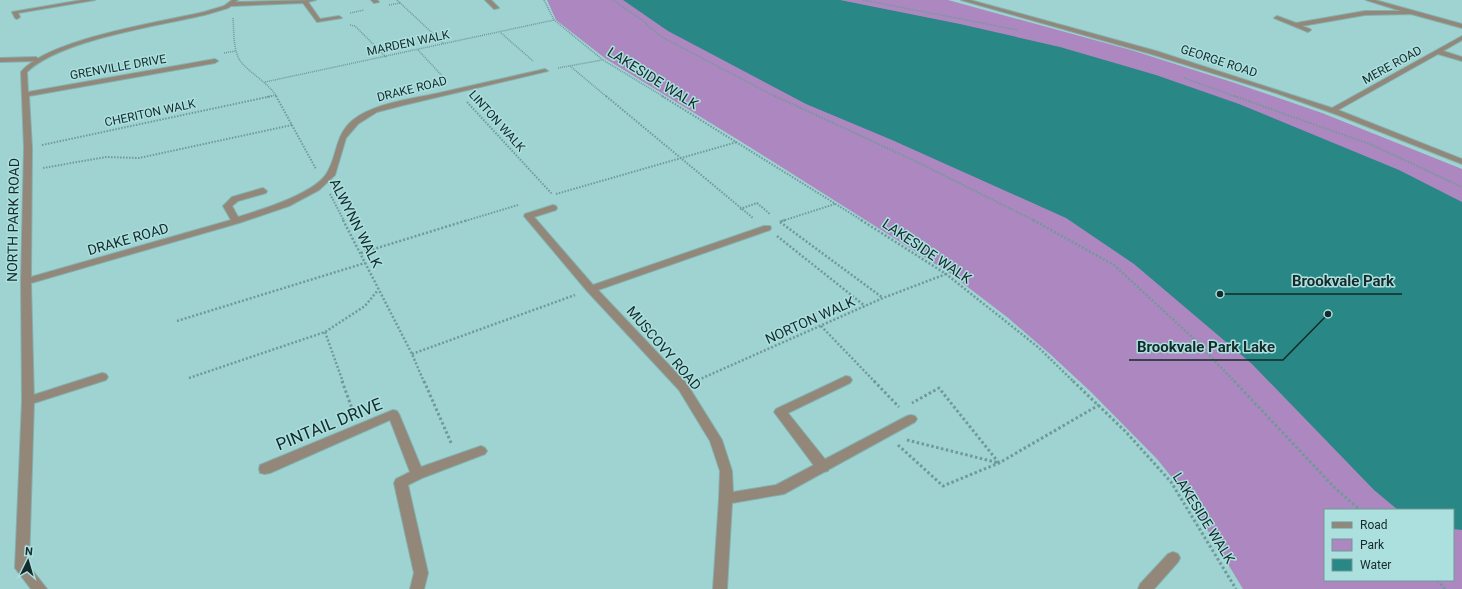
<svg xmlns="http://www.w3.org/2000/svg" width="1462" height="589" viewBox="0 0 1462 589" font-family="Roboto,sans-serif">
  <style>
    .green { fill: #ad88c0; fill-rule: evenodd }
    .water { fill: #298786 }
    .lines { fill: none; stroke-linecap: round; stroke-linejoin: round }
    .service-casing { stroke: #83b1b0; stroke-width: 2 }
    .minor-casing { stroke: #83b1b0; stroke-width: 2 }
    .path-far3 { stroke: #709999; stroke-width: 1.5; stroke-dasharray: 1 1; stroke-linecap: butt }
    .path-far2 { stroke: #709999; stroke-width: 2; stroke-dasharray: 1.5 1.5; stroke-linecap: butt }
    .path-far1 { stroke: #709999; stroke-width: 2.5; stroke-dasharray: 2 2; stroke-linecap: butt }
    .path { stroke: #709999; stroke-width: 3; stroke-dasharray: 2.5 2.5; stroke-linecap: butt }
    .service { fill: #928779; fill-rule: evenodd }
    .minor { fill: #928779; fill-rule: evenodd }
    .labels { text-anchor: middle; stroke-width: 3; stroke-linejoin: round; paint-order: stroke }
    .far-street-label { font-size: 12px; fill: #152a2a; stroke: #ace0df }
    .street-label { font-size: 14px; fill: #152a2a; stroke: #ace0df }
    .near-street-label { font-size: 17px; fill: #152a2a; stroke: #ace0df }
    .leader { fill: none; stroke: #152a2a; stroke-width: 1.5 }
    .callout-dot { fill: #152a2a; stroke: #ace0df; stroke-width: 1.5 }
    .callout-label { font-size: 15px; text-anchor: middle; font-weight: bold; fill: #152a2a; stroke: #ace0df; stroke-width: 3; stroke-linejoin: round; paint-order: stroke }
  </style>
  <rect width="100%" height="100%" fill="#9fd3d2"/>
  <path class="green" d="M 547,0 L 948,0 L 1131,50 L 1235,83 L 1322,113 L 1462,169 L 1462,589 L 1243,589 L 1187,496 L 1157,459 L 1091,392 L 1050,354 L 1007,317 L 948,272 L 740,141 L 606,59 L 556,20 ZM 1325,510 L 1453,510 L 1453,580 L 1325,580 Z"/>
  <path class="water" d="M 623,0 L 840,0 L 960,24 L 1060,47 L 1156,75 L 1239,104 L 1399,170 L 1462,202 L 1462,530 L 1453,529 L 1453,510 L 1398,510 L 1374,490 L 1252,364 L 1134,264 L 1066,218 L 892,140 L 806,104 L 668,31 Z"/>
  <g class="lines">
    <defs>
      <path id="service" d="M 0,58 L 36,57 L 39,59 L 36,61 L 0,62 Z
        M 102,373 L 106,374 L 108,377 L 106,380 L 28,405 L 24,404 L 22,401 L 24,398 Z
        M 846,376 L 850,377 L 852,380 L 850,383 L 788,413 L 828,463 L 829,467 L 828,471 L 823,472 L 818,471 L 774,412 L 776,409 Z
        M 1173,552 L 1178,554 L 1180,558 L 1178,562 L 1154,589 L 1138,589 L 1140,584 L 1168,554 Z"/>
      <path id="minor" d="M 82,0 L 95,0 L 18,13 L 20,17 L 17,19 L 15,18 L 12,12 Z
        M 232,0 L 238,0 L 235,2 L 316,0 L 308,2 L 320,19 L 339,16 L 342,18 L 317,22 L 303,3 L 231,6 L 228,8 L 208,14 C 160,26 61,39 27,72 L 28,92 L 215,59 L 218,61 L 215,63 L 29,96 L 32,148 L 31,277 L 231,220 L 223,206 L 232,197 L 263,188 L 267,191 L 266,193 L 238,201 L 232,206 L 238,217 C 260,210 318,193 328,171 C 338,153 335,135 353,120 C 374,103 412,99 439,93 C 474,85 510,77 545,69 L 548,71 L 404,105 L 377,112 L 358,124 L 346,138 L 335,175 L 319,190 L 289,206 L 239,223 L 31,283 L 34,401 L 29,566 L 47,589 L 31,589 L 15,568 L 22,401 L 21,281 L 24,148 L 21,72 C 48,39 161,22 204,12 L 224,6 Z
        M 371,0 L 377,0 L 379,2 L 374,3 Z
        M 485,0 L 491,0 L 499,8 L 494,9 Z
        M 961,0 L 970,0 L 1156,51 L 1332,108 L 1462,36 L 1462,40 L 1443,51 L 1462,57 L 1462,61 L 1438,54 L 1338,110 L 1462,159 L 1462,164 L 1338,115 L 1276,93 L 1151,54 Z
        M 1366,0 L 1375,0 L 1462,24 L 1462,28 L 1411,14 L 1365,15 L 1302,26 L 1310,29 L 1311,30 L 1308,32 L 1274,18 L 1277,16 L 1296,23 L 1365,11 L 1401,11 Z
        M 553,205 L 556,206 L 557,208 L 556,210 L 534,217 L 593,285 L 764,226 L 770,226 L 771,228 L 770,230 L 598,290 L 687,384 L 722,440 L 732,471 L 733,492 L 776,485 L 907,416 L 911,415 L 915,416 L 917,419 L 915,422 L 784,494 L 732,503 L 727,589 L 713,589 L 719,499 L 720,471 L 710,441 L 679,390 L 587,291 L 524,216 L 525,214 Z
        M 393,410 L 397,411 L 399,414 L 421,467 L 481,446 L 485,448 L 487,451 L 485,454 L 422,478 L 408,485 L 428,573 L 424,589 L 410,589 L 414,573 L 394,483 L 396,479 L 410,472 L 390,420 L 270,473 L 265,474 L 260,473 L 259,469 L 260,465 Z"/>
    </defs>
    <use href="#service" class="service-casing"/>
    <use href="#minor" class="minor-casing"/>
    <path class="path-far3" d="M 397,0 L 444,44
      M 544,0 L 554,20 L 603,60 L 664,97
      M 613,0 L 642,20 L 660,36 L 776,97
      M 863,0 L 1018,30
      M 389,5 L 400,3
      M 350,13 L 364,10
      M 233,18 C 234,31 233,47 239,59 C 246,71 268,82 277,97
      M 350,25 L 355,26 L 386,57
      M 501,33 L 533,61
      M 418,50 L 447,81
      M 224,53 L 236,51
      M 570,66 L 607,97
      M 558,68 L 602,60
      M 1184,78 L 1237,97
      M 265,82 L 554,20
      M 267,97 L 276,95"/>
    <path class="path-far2" d="M 276,96 L 316,169
      M 606,96 L 753,218
      M 662,96 L 863,221
      M 775,96 L 913,160 L 1035,221
      M 1234,96 L 1372,145 L 1462,187
      M 467,102 L 552,194
      M 42,145 L 272,96
      M 43,168 L 106,157 L 139,158 L 292,125
      M 330,194 L 344,221
      M 556,194 L 737,142
      M 740,209 L 757,203 L 770,214
      M 465,221 L 518,205
      M 782,221 L 835,204"/>
    <path class="path-far1" d="M 343,220 L 412,354 L 424,382
      M 861,220 L 946,274 L 1038,347 L 1074,382
      M 1033,220 L 1114,265 L 1193,338 L 1235,382
      M 780,222 L 883,298
      M 780,222 L 785,220
      M 777,236 L 865,306
      M 361,253 L 468,220
      M 177,321 L 365,263
      M 821,326 L 875,382
      M 325,332 L 343,382
      M 412,354 L 575,295
      M 189,378 L 325,332 L 365,306 L 378,290
      M 698,380 L 883,298 L 946,274"/>
    <path class="path" d="M 342,381 L 354,414
      M 424,381 L 452,445
      M 874,381 L 899,407
      M 1073,381 L 1126,432 L 1171,482 L 1236,589
      M 1234,381 L 1335,488 L 1360,510
      M 907,440 L 999,463 L 939,388 L 912,403
      M 898,445 L 943,486 L 999,463 L 1099,405
      M 1437,580 L 1445,589"/>
    <use href="#service" class="service"/>
    <use href="#minor" class="minor"/>
  </g>
  <g class="labels">
    <g class="far-street-label">
      <text transform="translate(408 43) rotate(-12)" y="4">MARDEN WALK</text>
      <text transform="translate(1219 61) rotate(18)" y="4">GEORGE ROAD</text>
      <text transform="translate(1392 65) rotate(-29)" y="4">MERE ROAD</text>
      <text transform="translate(118 67) rotate(-10)" y="4">GRENVILLE DRIVE</text>
      <text transform="translate(412 89) rotate(-14)" y="4">DRAKE ROAD</text>
      <text transform="translate(150 113) rotate(-12)" y="4">CHERITON WALK</text>
      <text transform="translate(497 121) rotate(48)" y="4">LINTON WALK</text>
    </g>
    <g class="street-label">
      <text transform="translate(653 78) rotate(32)" y="5">LAKESIDE WALK</text>
      <text transform="translate(13 220) rotate(-89)" y="5">NORTH PARK ROAD</text>
      <text transform="translate(356 223) rotate(63)" y="5">ALWYNN WALK</text>
      <text transform="translate(128 239) rotate(-16)" y="5">DRAKE ROAD</text>
      <text transform="translate(927 251) rotate(34)" y="5">LAKESIDE WALK</text>
      <text transform="translate(810 320) rotate(-24)" y="5">NORTON WALK</text>
      <text transform="translate(664 348) rotate(49)" y="5">MUSCOVY ROAD</text>
      <text transform="translate(1204 518) rotate(58)" y="5">LAKESIDE WALK</text>
    </g>
    <g class="near-street-label">
      <text transform="translate(329 424) rotate(-22)" y="6">PINTAIL DRIVE</text>
    </g>
  </g>
  <path class="leader" d="M1220 294L1284 294H1402M1328 314L1283 360H1129"/>
  <g class="callout-dot">
    <circle cx="1220" cy="294" r="4"/>
    <circle cx="1328" cy="314" r="4"/>
  </g>
  <g class="callout-label">
    <text x="1343" y="286">Brookvale Park</text>
    <text x="1206" y="352">Brookvale Park Lake</text>
  </g>
  <rect x="1324" y="509" width="130" height="72" fill="#ace0df" stroke="#709797"/>
  <rect x="1332" y="522" width="20" height="6" fill="#928779" stroke="#709797"/>
  <text x="1360" y="529" font-size="12" fill="#152a2a">Road</text>
  <rect x="1332" y="539" width="20" height="12" fill="#ad88c0" stroke="#709797"/>
  <text x="1360" y="549" font-size="12" fill="#152a2a">Park</text>
  <rect x="1332" y="559" width="20" height="12" fill="#298786" stroke="#709797"/>
  <text x="1360" y="569" font-size="12" fill="#152a2a">Water</text>
  <g transform="translate(28 561) rotate(5)" stroke="#ace0df" stroke-width="3" paint-order="stroke">
  <path d="M0-3L7 15L0 10L-7 15Z" fill="#152a2a"/>
  <text y="-6" font-size="11" font-weight="bold" text-anchor="middle" fill="#152a2a">N</text>
  </g>
</svg>
